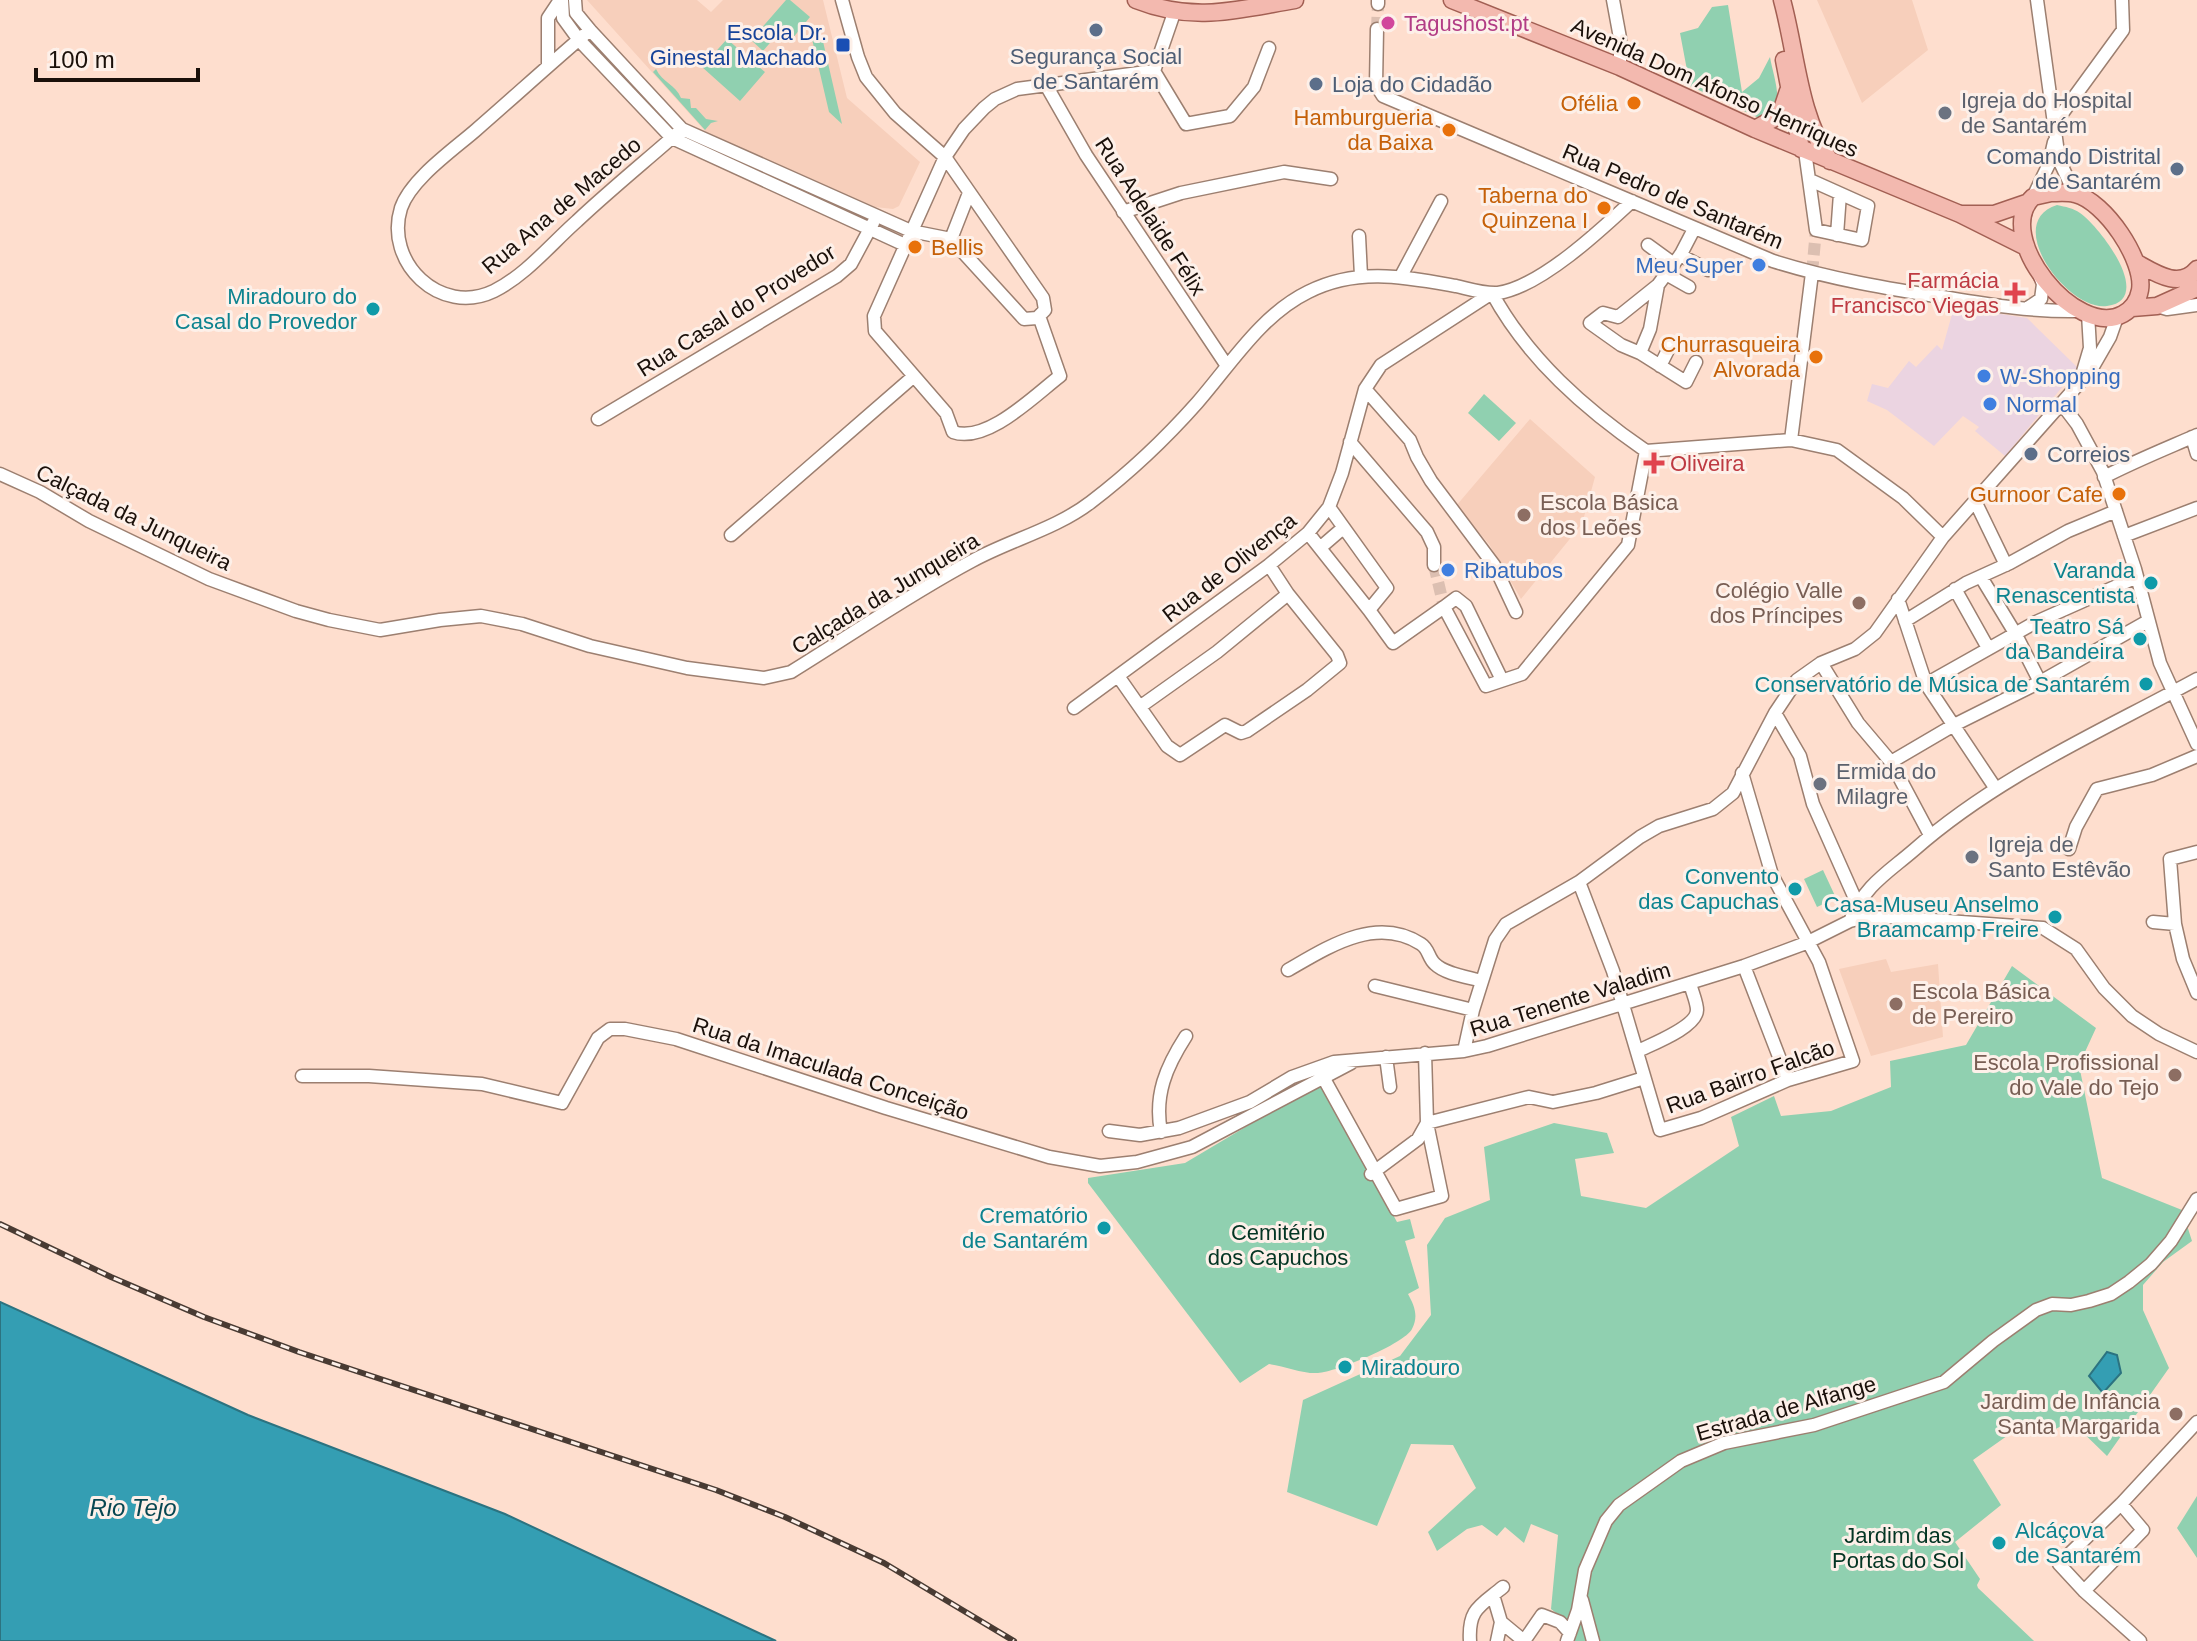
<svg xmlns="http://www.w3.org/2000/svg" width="2197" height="1641" viewBox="0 0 2197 1641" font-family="Arial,sans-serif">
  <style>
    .commercial { fill: #ebd4e1 }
    .built { fill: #f7cfbb }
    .green { fill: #90d0b0 }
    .water { fill: #349eb3; stroke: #2c7380; stroke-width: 2 }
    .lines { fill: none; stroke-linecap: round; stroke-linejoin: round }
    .minor-tunnel { stroke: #dcbfb1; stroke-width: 12; stroke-dasharray: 12 6; stroke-linecap: butt }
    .minor-casing { stroke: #9c7f70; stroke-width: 15 }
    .major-casing { stroke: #a25f53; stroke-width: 19 }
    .minor { stroke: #fff; stroke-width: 12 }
    .major { stroke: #f3b9af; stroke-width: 16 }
    .rail-casing { stroke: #493b33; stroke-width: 6 }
    .rail { stroke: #fdf0e9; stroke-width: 3; stroke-dasharray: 9; stroke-linecap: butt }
    .hotel-dot { fill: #d1479c; stroke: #fdf0e9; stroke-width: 3 }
    .service-dot { fill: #5c6f8a; stroke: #fdf0e9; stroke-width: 3 }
    .transit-dot { fill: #1a4fb4; stroke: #fdf0e9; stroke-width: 3 }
    .food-dot { fill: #e8710a; stroke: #fdf0e9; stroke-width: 3 }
    .worship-dot { fill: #6b7280; stroke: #fdf0e9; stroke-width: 3 }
    .shop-dot { fill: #3f7fe0; stroke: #fdf0e9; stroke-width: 3 }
    .health-dot { fill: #e0444e; stroke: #fdf0e9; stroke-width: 3 }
    .culture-dot { fill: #0f9aa8; stroke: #fdf0e9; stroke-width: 3 }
    .education-dot { fill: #8d6e63; stroke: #fdf0e9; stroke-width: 3 }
    .labels { text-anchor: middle; stroke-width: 6; stroke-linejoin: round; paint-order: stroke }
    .hotel-label { font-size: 22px; fill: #b23c85; stroke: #fdf0e9; text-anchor: start }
    .transit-label { font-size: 22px; fill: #164399; stroke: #fdf0e9; text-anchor: end }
    .service-label { font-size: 22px; fill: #4e5e75; stroke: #fdf0e9; text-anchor: start }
    .street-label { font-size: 22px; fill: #1a100a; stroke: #fdf0e9 }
    .worship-label { font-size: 22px; fill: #5b616d; stroke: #fdf0e9; text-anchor: start }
    .food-label { font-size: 22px; fill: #c56008; stroke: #fdf0e9; text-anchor: end }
    .shop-label { font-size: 22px; fill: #366cbe; stroke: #fdf0e9; text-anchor: start }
    .health-label { font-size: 22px; fill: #be3a42; stroke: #fdf0e9; text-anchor: end }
    .culture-label { font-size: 22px; fill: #0d838f; stroke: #fdf0e9; text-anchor: end }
    .education-label { font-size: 22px; fill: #785e54; stroke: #fdf0e9; text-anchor: end }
    .park-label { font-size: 22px; fill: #033523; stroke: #fdf0e9 }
    .water-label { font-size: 24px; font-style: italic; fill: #074752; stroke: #fdf0e9 }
  </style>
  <rect width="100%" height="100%" fill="#fedece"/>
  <path class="commercial" d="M 1954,307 L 2027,318 L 2078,368 L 2005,456 L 1975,431 L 1979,427 L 1963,416 L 1934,446 L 1887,410 L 1867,401 L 1872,384 L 1888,388 L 1909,361 L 1916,367 L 1937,345 L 1942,350 Z"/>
  <path class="built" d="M 587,0 L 697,0 L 711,12 L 723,0 L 823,0 L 847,98 L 920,162 L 899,206 L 893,209 L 875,207 L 706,132 Z
    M 1817,0 L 1912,0 L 1928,50 L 1862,103 Z
    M 1530,419 L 1595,477 L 1582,524 L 1521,599 L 1489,544 L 1456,506 Z
    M 1886,959 L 1891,972 L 1938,964 L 1943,1037 L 1871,1056 L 1839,969 Z"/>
  <path class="green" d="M 786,0 L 790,0 L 810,17 L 792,39 L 781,30 L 763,51 L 751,40 Z
    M 1728,5 L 1742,92 L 1759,78 L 1770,57 C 1773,77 1790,116 1759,118 L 1690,86 L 1680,33 L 1698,28 L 1712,7 Z
    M 822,37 L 842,124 L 829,112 L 812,39 Z
    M 727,39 L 765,72 L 740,101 L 702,67 Z
    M 656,69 C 662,82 676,85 681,98 L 690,99 L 691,108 L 696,108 L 706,119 L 718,121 L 711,123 L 705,130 L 653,72 Z
    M 2057,205 C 2066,207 2073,208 2080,213 C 2099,226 2156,299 2107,306 C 2069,312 2001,223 2057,205 Z
    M 1484,394 L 1516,423 L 1499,441 L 1468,413 Z
    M 1823,870 L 1836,898 L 1817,907 L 1804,879 Z
    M 2012,966 L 2096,1028 L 2079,1065 L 2102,1178 L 2182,1210 L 2192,1241 L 2163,1262 L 2143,1285 L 2143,1310 L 2169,1368 L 2107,1456 L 2071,1421 L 2042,1436 L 2021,1426 L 1973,1460 L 2001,1505 L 1955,1542 L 1980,1579 L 1977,1585 L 1978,1588 L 2034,1641 L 1573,1641 L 1564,1619 L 1551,1609 L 1558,1535 L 1531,1524 L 1524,1543 L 1505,1527 L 1497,1536 L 1482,1525 L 1467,1529 L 1437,1551 L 1428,1532 L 1476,1488 L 1453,1445 L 1411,1444 L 1377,1526 L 1287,1492 L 1303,1400 L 1400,1356 L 1431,1315 L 1427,1245 L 1445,1218 L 1490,1200 L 1484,1147 L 1554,1123 L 1607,1133 L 1614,1153 L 1575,1159 L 1581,1196 L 1646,1208 L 1739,1146 L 1731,1117 L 1774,1096 L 1781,1116 L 1831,1111 L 1891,1087 L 1890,1061 L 1966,1045 Z
    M 1321,1082 L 1397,1222 L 1410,1219 L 1415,1238 L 1405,1241 L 1419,1288 L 1408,1294 C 1414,1305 1419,1316 1412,1329 C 1404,1344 1336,1372 1318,1373 C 1303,1374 1285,1366 1269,1364 L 1240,1383 L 1088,1183 L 1088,1178 L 1185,1163 Z
    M 2197,1496 L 2197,1558 L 2177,1528 Z"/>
  <path class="water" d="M 0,1302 L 248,1415 L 505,1514 L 776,1641 L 0,1641 Z
    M 2107,1352 L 2117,1355 L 2121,1373 L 2103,1393 L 2089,1376 Z"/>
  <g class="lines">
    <path class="minor-tunnel" d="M 1377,29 L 1378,4
      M 1812,273 L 1816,230
      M 1434,565 L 1444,607"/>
    <defs>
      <path id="minor" d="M 562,0 L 563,18 L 579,40 L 672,138 L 905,245
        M 575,0 L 576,13 L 590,30 L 682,129 L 911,231 L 951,239 L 1024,319 L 1037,318 L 1045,310 L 1043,298 L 945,157 L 895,113 L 866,77 L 858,57 L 842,0
        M 1378,0 L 1378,4
        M 1613,0 L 1620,38 L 1620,67
        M 2037,0 L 2059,160 L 2075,194
        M 1377,29 L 1376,85 L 1383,96 L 1773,261 C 1830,279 1889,289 1949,298 C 1991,305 2035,312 2078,311
        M 590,30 C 551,63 514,97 476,130 C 453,150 411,179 401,208 C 384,262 440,317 494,291 C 526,275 551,244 577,221 C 611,189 647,160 682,129
        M 548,66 L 548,18 L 560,0
        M 1154,71 L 1186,124 L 1230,116 L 1254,87 L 1269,48
        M 1046,85 L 1086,155 L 1227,366
        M 2053,126 L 2123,30 L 2122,0
        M 1805,151 L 1816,230 L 1862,240 L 1868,206 L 1810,180
        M 2033,197 L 2049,164 L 2054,142
        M 1123,212 L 1181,193 L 1284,172 L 1331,179
        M 1694,229 L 1681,254 L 1658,285 L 1650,329 L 1640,353 L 1686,382 L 1696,362
        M 1837,235 L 1840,194
        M 1359,236 L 1361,276
        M 951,239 L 969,193
        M 1648,245 L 1674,264
        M 1680,255 L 1708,270
        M 1666,274 L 1689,287
        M 1401,276 L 1441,201
        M 1492,293 C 1528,359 1585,409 1646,451 L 1791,440 L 1837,450 L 1903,498 L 1943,537
        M 2157,306 L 2167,309 L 2197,305
        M 2029,307 L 2041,299 L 2043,284 L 2039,274
        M 1039,316 L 1060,376 C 1035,395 987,444 953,432 L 946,413 L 875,331 L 874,316 L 945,157 L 964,129 L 984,108 L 995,99 L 1017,89 L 1154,71 L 1174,13
        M 1640,353 L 1621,345 L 1590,323 L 1603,313 L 1618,317 L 1658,285
        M 1660,366 L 1671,344
        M 2082,375 L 2090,348 L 2088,314
        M 1365,389 L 1410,440 L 1417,457 L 1431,481 L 1494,565 L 1516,612
        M 2061,403 L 2077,424 L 2103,472 L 2135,569 L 2160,663 L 2197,744
        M 598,419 L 837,276 L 851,264 L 873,223
        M 2192,437 L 2197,454
        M 1791,440 L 1812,273
        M 1350,442 L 1427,532 L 1434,547 L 1434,565
        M 0,474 L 40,492 L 89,521 L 209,579 L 296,611 L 329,620 L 380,630 L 440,620 L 481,616 L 522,624 L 590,646 L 687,668 L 764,678 L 791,672 C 851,635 910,594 972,561 C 1010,540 1056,529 1091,502 C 1129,473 1166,438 1197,403 C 1231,364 1261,315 1308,292 C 1357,267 1405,277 1456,286 C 1469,289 1484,294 1498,293 C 1540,287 1601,230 1632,201
        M 2104,477 C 2135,461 2165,449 2197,435
        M 1975,501 L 2006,565
        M 1308,533 L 1369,610 L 1387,588 L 1329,507
        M 731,535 L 914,376
        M 2124,536 L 2197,508
        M 1321,547 L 1343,528
        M 1981,577 L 2015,633 L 2040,682
        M 1955,589 L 1988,648
        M 1898,599 L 1926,684 L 1996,789
        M 1369,610 L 1393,643 L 1444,607
        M 1905,621 L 1966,583 L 2010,563 L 2068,531 L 2116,511
        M 1821,663 L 1858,723 L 1891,762 L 1930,835
        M 1118,676 L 1167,746 L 1180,755 L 1225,725 L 1241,733 L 1247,731 L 1307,690 L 1340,663 L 1337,655 L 1288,594 L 1269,565
        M 1502,680 L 1466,606 L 1456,598 L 1444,607 L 1486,686 L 1522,674 L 1628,545 L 1646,451
        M 1926,684 L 2036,622 L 2137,577
        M 1141,706 L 1217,652 L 1288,594
        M 1074,708 L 1269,565 L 1308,533 L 1329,507 L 1342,473 L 1365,389 L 1381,365 L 1492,293
        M 1775,713 L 1800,756 L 1813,804 L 1857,903
        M 1891,762 L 1954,725 L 2040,682 L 2148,621
        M 2069,849 L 2076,827 L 2097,789 L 2152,775 L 2197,756
        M 1579,882 L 1613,971 L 1660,1130 L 1701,1118 L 1788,1080 L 1853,1061 L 1819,962 L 1772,875 L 1742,773
        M 1850,921 C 1865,885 1886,874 1914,850 C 1998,776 2100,732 2197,679
        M 2153,922 L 2175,924
        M 1744,966 L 1788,1080
        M 1288,970 C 1328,947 1376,915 1421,944 C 1429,949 1428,958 1435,964 C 1445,974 1468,977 1482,981
        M 1375,986 L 1473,1010
        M 2197,993 L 2183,959 L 2175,924 L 2170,859 L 2197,852
        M 1464,1051 L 1473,1010 L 1495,940 L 1506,924 L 1579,882 L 1640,837 L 1659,826 L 1713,809 L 1733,793 L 1775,713 L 1797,680 L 1821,663 L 1855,649 L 1875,633 L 1943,537 L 2091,370 L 2110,337 L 2117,317
        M 1638,1051 C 1652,1044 1697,1027 1697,1010 C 1697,1002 1692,992 1690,983
        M 1386,1057 L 1390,1087
        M 302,1076 L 369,1076 L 482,1084 L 562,1103 L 598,1038 L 610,1029 L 625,1029 L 676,1039 L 886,1108 L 1049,1157 L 1100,1166 L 1137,1162 L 1192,1147 L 1351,1063
        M 1323,1077 L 1396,1209 L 1442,1196 L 1427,1123 L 1425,1053
        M 1427,1123 L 1529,1097 L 1553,1102 L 1596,1093 L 1644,1078
        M 1109,1131 L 1140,1135 L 1179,1128 L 1250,1102 L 1292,1077 L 1334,1062 L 1464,1051 L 1487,1046 L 1744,966 L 1806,943 L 1850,921 L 1862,918 L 1892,917 L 2043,928 L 2076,949 L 2104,988 L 2132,1016 L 2159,1034 L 2197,1052
        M 1161,1132 C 1154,1095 1166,1067 1186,1036
        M 1371,1174 L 1418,1139 L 1427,1123
        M 2084,1591 L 2143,1530 L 2121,1504
        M 1493,1595 L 1501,1622 L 1497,1641
        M 1582,1600 L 1593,1641
        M 1501,1622 L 1524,1641 L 1542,1615 L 1560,1622 L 1570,1633
        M 1470,1641 C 1468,1609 1480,1606 1503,1587
        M 1567,1641 L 1578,1610 L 1585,1570 L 1606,1521 L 1619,1505 L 1681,1461 L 1724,1443 L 1814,1425 L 1944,1382 L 1993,1341 L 2036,1310 L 2052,1304 L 2071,1305 L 2089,1301 L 2111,1294 L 2129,1282 L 2151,1264 L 2171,1241 L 2197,1199
        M 2140,1641 L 2084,1591 L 2059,1564 L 2121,1504 L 2197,1422"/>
      <path id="major" d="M 1136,0 C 1194,23 1236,10 1295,0
        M 1452,0 L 1620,67 L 1755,129 L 1960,214 L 2026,247
        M 1782,0 C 1797,55 1798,113 1830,161
        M 1784,60 L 1801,149
        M 1755,129 L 1780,115 L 1788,91
        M 2051,193 C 2058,193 2068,192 2075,194 C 2105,201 2145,261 2140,290 C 2138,301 2132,309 2123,314 C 2076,340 1992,236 2033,197 Z
        M 1962,214 L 1994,214 L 2026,203
        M 2137,263 C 2155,273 2180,290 2197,269
        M 2132,308 L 2157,306 L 2197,288"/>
    </defs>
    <use href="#minor" class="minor-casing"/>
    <use href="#major" class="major-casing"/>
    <use href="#minor" class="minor"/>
    <use href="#major" class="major"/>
    <defs>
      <path id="rail" d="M 0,1224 L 111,1277 L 204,1317 L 299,1352 L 716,1490 L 785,1517 L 884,1563 L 1014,1641"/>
    </defs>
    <use href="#rail" class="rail-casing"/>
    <use href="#rail" class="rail"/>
  </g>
  <circle class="hotel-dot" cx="1388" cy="23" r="8"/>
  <g class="service-dot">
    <circle cx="1096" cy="30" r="8"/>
    <circle cx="1316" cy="84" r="8"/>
    <circle cx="2177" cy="169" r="8"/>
    <circle cx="2031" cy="454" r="8"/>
  </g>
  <rect class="transit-dot" x="835" y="37" width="16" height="16" rx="4"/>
  <g class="food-dot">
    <circle cx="1634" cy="103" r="8"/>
    <circle cx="1449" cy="130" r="8"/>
    <circle cx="1604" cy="208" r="8"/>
    <circle cx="915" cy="247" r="8"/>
    <circle cx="1816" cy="357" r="8"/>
    <circle cx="2119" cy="494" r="8"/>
  </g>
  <g class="worship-dot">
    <circle cx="1945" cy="113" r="8"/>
    <circle cx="1820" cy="784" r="8"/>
    <circle cx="1972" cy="857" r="8"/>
  </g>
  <g class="shop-dot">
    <circle cx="1759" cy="265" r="8"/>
    <circle cx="1984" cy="376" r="8"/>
    <circle cx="1990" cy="404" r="8"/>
    <circle cx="1448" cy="570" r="8"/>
  </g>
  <g class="health-dot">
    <path d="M2011 281h8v8h8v8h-8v8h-8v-8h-8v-8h8z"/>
    <path d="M1650 451h8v8h8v8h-8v8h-8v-8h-8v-8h8z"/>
  </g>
  <g class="culture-dot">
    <circle cx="373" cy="309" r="8"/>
    <circle cx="2151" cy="583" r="8"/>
    <circle cx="2140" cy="639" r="8"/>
    <circle cx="2146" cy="684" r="8"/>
    <circle cx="1795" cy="889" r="8"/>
    <circle cx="2055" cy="917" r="8"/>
    <circle cx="1104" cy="1228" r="8"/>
    <circle cx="1345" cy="1367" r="8"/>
    <circle cx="1999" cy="1543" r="8"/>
  </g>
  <g class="education-dot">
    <circle cx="1524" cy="515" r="8"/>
    <circle cx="1859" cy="603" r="8"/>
    <circle cx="1896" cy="1004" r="8"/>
    <circle cx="2175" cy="1075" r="8"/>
    <circle cx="2176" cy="1414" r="8"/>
  </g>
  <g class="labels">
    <g class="hotel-label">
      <text x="1404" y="31">Tagushost.pt</text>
    </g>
    <g class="transit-label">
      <text x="827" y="40">Escola Dr.<tspan x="827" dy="25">Ginestal Machado</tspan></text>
    </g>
    <g class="service-label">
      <text x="1096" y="64" text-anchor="middle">Segurança Social<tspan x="1096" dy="25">de Santarém</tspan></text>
      <text x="1332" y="92">Loja do Cidadão</text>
      <text x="2161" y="164" text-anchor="end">Comando Distrital<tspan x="2161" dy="25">de Santarém</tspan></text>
      <text x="2047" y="462">Correios</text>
    </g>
    <g class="street-label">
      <text transform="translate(1715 87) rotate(24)" y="8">Avenida Dom Afonso Henriques</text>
      <text transform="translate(1673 196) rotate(23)" y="8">Rua Pedro de Santarém</text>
      <text transform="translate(561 205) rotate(-40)" y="8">Rua Ana de Macedo</text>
      <text transform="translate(1151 216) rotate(57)" y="8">Rua Adelaide Félix</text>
      <text transform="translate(736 310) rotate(-32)" y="8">Rua Casal do Provedor</text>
      <text transform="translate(134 517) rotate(26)" y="8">Calçada da Junqueira</text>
      <text transform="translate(1229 567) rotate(-38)" y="8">Rua de Olivença</text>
      <text transform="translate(885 593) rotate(-31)" y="8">Calçada da Junqueira</text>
      <text transform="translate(1570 999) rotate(-17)" y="8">Rua Tenente Valadim</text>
      <text transform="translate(831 1068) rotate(18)" y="8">Rua da Imaculada Conceição</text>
      <text transform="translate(1750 1076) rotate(-20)" y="8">Rua Bairro Falcão</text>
      <text transform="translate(1786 1408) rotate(-16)" y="8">Estrada de Alfange</text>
    </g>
    <g class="worship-label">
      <text x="1961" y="108">Igreja do Hospital<tspan x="1961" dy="25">de Santarém</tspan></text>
      <text x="1836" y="779">Ermida do<tspan x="1836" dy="25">Milagre</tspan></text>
      <text x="1988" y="852">Igreja de<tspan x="1988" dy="25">Santo Estêvão</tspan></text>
    </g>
    <g class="food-label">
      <text x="1618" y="111">Ofélia</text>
      <text x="1433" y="125">Hamburgueria<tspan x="1433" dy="25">da Baixa</tspan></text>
      <text x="1588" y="203">Taberna do<tspan x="1588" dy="25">Quinzena I</tspan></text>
      <text x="931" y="255" text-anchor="start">Bellis</text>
      <text x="1800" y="352">Churrasqueira<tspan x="1800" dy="25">Alvorada</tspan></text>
      <text x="2103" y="502">Gurnoor Cafe</text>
    </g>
    <g class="shop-label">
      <text x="1743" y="273" text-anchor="end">Meu Super</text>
      <text x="2000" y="384">W-Shopping</text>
      <text x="2006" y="412">Normal</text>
      <text x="1464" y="578">Ribatubos</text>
    </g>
    <g class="health-label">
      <text x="1999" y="288">Farmácia<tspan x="1999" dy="25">Francisco Viegas</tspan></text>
      <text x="1670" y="471" text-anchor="start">Oliveira</text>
    </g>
    <g class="culture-label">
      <text x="357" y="304">Miradouro do<tspan x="357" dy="25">Casal do Provedor</tspan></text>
      <text x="2135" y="578">Varanda<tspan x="2135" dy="25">Renascentista</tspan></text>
      <text x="2124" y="634">Teatro Sá<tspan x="2124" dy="25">da Bandeira</tspan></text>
      <text x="2130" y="692">Conservatório de Música de Santarém</text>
      <text x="1779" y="884">Convento<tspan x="1779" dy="25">das Capuchas</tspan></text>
      <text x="2039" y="912">Casa-Museu Anselmo<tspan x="2039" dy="25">Braamcamp Freire</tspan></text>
      <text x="1088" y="1223">Crematório<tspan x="1088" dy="25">de Santarém</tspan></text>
      <text x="1361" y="1375" text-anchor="start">Miradouro</text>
      <text x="2015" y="1538" text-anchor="start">Alcáçova<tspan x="2015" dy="25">de Santarém</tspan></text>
    </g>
    <g class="education-label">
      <text x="1540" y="510" text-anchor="start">Escola Básica<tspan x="1540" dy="25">dos Leões</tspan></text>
      <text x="1843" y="598">Colégio Valle<tspan x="1843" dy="25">dos Príncipes</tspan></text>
      <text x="1912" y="999" text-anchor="start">Escola Básica<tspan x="1912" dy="25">de Pereiro</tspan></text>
      <text x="2159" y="1070">Escola Profissional<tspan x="2159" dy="25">do Vale do Tejo</tspan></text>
      <text x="2160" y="1409">Jardim de Infância<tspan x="2160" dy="25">Santa Margarida</tspan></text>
    </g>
    <g class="park-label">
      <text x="1278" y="1240">Cemitério<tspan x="1278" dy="25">dos Capuchos</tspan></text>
      <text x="1898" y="1543">Jardim das<tspan x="1898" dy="25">Portas do Sol</tspan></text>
    </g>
    <g class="water-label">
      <text x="133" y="1516">Rio Tejo</text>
    </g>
  </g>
  <path d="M36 68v12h162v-12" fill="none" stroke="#1a100a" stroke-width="4"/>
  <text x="48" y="68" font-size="24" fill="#1a100a" stroke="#fdf0e9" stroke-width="6" paint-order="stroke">100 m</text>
</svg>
